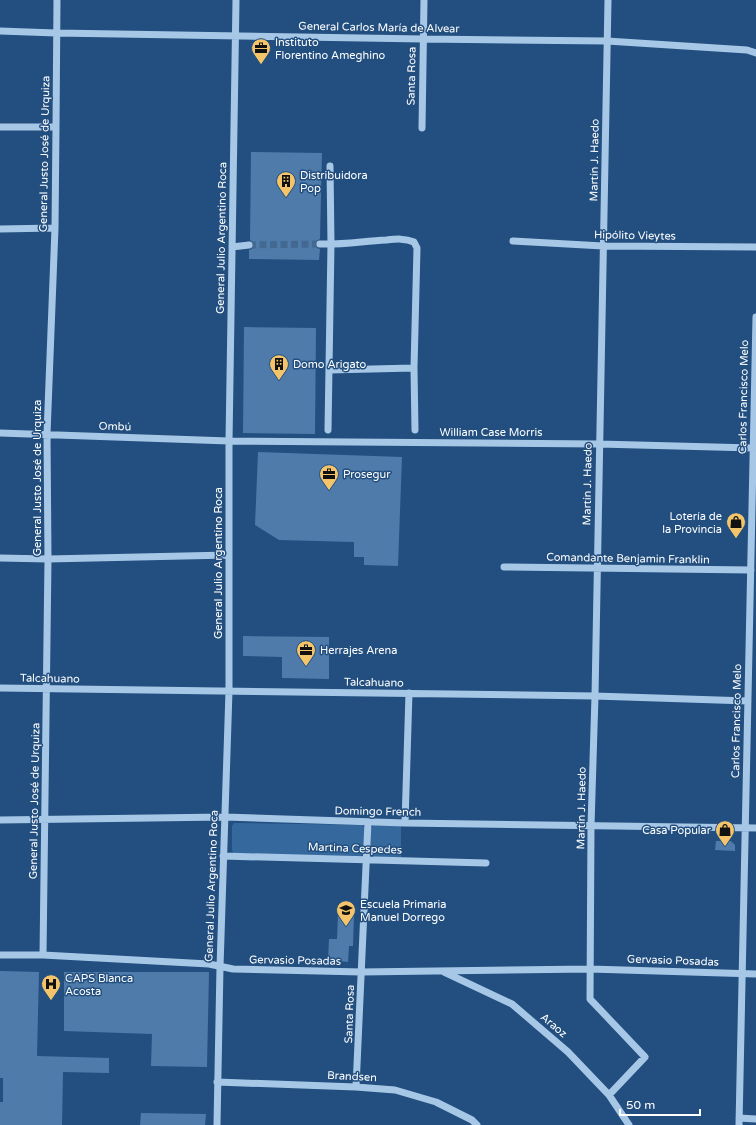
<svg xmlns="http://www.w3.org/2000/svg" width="756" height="1125" viewBox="0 0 756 1125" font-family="'Varela Round',sans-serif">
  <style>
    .green { fill: #35699d }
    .building { fill: #4f7baa }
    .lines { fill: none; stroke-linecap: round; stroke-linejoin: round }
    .minor-tunnel { stroke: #436992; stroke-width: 7; stroke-dasharray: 7 3.5; stroke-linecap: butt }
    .minor { stroke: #a7c7e7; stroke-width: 7 }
    .labels { text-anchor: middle; stroke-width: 3; stroke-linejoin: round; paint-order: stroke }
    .street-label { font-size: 11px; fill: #fff; stroke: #224f7f }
    .poi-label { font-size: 11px; fill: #fff; stroke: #224f7f; text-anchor: start }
  </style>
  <rect width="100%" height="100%" fill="#224f7f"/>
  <path class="green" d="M 234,823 L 362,825 L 365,828 L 364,854 L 360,856 L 233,854 L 232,849 L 232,826 Z
    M 374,825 L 401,826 L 401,857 L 374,857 L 370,855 L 371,828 Z"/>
  <path class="building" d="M 251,152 L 322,153 L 320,239 L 316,241 L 315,244 L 317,248 L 320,249 L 319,260 L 249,259 L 249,250 L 252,249 L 254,245 L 253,242 L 250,240 Z
    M 244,327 L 316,328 L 315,434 L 243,433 Z
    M 258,452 L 402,457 L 398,566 L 364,565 L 364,557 L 354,557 L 354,542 L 279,540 L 255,525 Z
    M 243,636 L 329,637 L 329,679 L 282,678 L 282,657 L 243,656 Z
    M 716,841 L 731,841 L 735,845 L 735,851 L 715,850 Z
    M 338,913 L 354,915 L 353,946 L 349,946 L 348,962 L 328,960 L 329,939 L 337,939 Z
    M 0,971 L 39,972 L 37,1056 L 109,1058 L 109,1073 L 63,1072 L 62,1125 L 0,1125 L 0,1102 L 3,1102 L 3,1078 L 0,1078 Z
    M 64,972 L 209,972 L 207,1067 L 151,1066 L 152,1034 L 64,1031 Z
    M 141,1113 L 206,1114 L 205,1125 L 140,1125 Z"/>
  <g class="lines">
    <path class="minor-tunnel" d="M 249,245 L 320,244"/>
    <path class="minor" d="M 608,0 L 595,696 L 591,826 L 590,999 L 645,1057 L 609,1095
      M 0,31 L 56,33 L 423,39 L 607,41 L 747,50 L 756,53
      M 0,127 L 56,127
      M 422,128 L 424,0
      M 0,229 L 55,228
      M 513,241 L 603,246 L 756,247
      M 320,244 C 342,245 364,241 386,240 C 396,239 405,238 414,242 L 417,248 L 414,368 L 329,370
      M 232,247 L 249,245
      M 414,368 L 415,430
      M 328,430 L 331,244 L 330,166
      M 0,433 L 229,441 L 599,444 L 753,448
      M 0,558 L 48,559 L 229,555
      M 504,567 L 751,570
      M 0,688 L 595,696 L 748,701
      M 0,820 L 225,817 L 405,823 L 756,828
      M 405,823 L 409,693
      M 223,856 L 486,863
      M 0,955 L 43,955 L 209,964 L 233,969 L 361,972 L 590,969 L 756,974
      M 43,955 L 48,559 L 47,434 L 55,228 L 56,127 L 57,0
      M 444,972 L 512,1004 L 568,1052 L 609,1095 L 629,1125
      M 217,1082 L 356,1087 L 395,1090 L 436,1102 L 472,1120 L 477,1125
      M 356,1087 L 368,822
      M 739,1118 L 756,1119
      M 217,1125 L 220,967 L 229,691 L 229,441 L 236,0
      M 739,1125 L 756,317"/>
  </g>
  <defs>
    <symbol id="office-pin" viewBox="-11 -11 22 30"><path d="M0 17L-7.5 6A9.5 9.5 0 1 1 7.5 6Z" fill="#f3c469" stroke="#224f7f"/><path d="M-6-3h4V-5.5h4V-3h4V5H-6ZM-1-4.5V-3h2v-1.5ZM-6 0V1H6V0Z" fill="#111"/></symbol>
    <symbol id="building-pin" viewBox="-11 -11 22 30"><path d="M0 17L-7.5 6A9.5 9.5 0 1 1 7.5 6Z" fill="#f3c469" stroke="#224f7f"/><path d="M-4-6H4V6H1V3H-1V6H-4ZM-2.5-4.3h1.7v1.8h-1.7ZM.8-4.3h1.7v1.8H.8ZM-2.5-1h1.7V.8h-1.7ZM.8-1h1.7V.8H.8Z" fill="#111"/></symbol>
    <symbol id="shop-pin" viewBox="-11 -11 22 30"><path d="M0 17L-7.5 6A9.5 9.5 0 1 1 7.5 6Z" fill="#f3c469" stroke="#224f7f"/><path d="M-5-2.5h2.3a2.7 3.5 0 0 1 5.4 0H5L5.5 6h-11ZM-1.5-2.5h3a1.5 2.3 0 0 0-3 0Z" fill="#111"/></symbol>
    <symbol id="school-pin" viewBox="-11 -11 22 30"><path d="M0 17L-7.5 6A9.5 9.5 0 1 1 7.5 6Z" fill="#f3c469" stroke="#224f7f"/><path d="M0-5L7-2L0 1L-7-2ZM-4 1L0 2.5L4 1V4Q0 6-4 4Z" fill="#111"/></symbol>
    <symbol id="hospital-pin" viewBox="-11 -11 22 30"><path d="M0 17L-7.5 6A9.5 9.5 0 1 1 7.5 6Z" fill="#f3c469" stroke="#224f7f"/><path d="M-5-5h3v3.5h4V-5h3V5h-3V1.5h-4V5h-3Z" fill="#111"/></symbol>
  </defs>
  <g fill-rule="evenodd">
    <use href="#office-pin" x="250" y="37" width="22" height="30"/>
    <use href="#building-pin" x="275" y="170" width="22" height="30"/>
    <use href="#building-pin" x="268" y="353" width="22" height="30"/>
    <use href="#office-pin" x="318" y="463" width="22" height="30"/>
    <use href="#shop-pin" x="725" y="511" width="22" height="30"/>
    <use href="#office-pin" x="295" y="639" width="22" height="30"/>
    <use href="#shop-pin" x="714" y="819" width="22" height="30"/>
    <use href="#school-pin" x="335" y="899" width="22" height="30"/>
    <use href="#hospital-pin" x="40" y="973" width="22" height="30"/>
  </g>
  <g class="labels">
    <g class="street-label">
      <text transform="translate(379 27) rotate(1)" y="4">General Carlos María de Alvear</text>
      <text transform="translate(411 76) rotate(-89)" y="4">Santa Rosa</text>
      <text transform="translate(44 154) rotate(-89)" y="4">General Justo José de Urquiza</text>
      <text transform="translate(594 160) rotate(-89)" y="4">Martín J. Haedo</text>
      <text transform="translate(635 235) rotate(1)" y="4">Hipólito Vieytes</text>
      <text transform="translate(221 238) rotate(-89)" y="4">General Julio Argentino Roca</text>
      <text transform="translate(743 397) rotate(-89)" y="4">Carlos Francisco Melo</text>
      <text transform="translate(115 426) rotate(2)" y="4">Ombú</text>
      <text x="491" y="436">William Case Morris</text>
      <text transform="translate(37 478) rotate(-90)" y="4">General Justo José de Urquiza</text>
      <text transform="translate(587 484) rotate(-89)" y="4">Martín J. Haedo</text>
      <text transform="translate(628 558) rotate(1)" y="4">Comandante Benjamin Franklin</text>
      <text transform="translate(218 563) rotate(-90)" y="4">General Julio Argentino Roca</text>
      <text transform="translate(50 678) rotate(1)" y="4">Talcahuano</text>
      <text transform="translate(374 682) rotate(1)" y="4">Talcahuano</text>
      <text transform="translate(736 721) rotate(-89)" y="4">Carlos Francisco Melo</text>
      <text transform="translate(34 801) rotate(-89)" y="4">General Justo José de Urquiza</text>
      <text transform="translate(581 808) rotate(-89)" y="4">Martín J. Haedo</text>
      <text transform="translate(378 811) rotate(1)" y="4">Domingo French</text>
      <text transform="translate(355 848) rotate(2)" y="4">Martina Cespedes</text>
      <text transform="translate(211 886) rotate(-88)" y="4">General Julio Argentino Roca</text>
      <text transform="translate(295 960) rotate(1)" y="4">Gervasio Posadas</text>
      <text transform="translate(673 960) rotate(2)" y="4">Gervasio Posadas</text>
      <text transform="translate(349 1014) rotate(-88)" y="4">Santa Rosa</text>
      <text transform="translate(554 1025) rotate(40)" y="4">Araoz</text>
      <text transform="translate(352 1076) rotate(3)" y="4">Brandsen</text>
    </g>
    <g class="poi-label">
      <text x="275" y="46">Instituto<tspan x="275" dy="13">Florentino Ameghino</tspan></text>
      <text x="300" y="179">Distribuidora<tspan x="300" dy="13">Pop</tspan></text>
      <text x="293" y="368">Domo Arigato</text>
      <text x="343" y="478">Prosegur</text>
      <text x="722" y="520" text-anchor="end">Lotería de<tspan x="722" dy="13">la Provincia</tspan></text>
      <text x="320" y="654">Herrajes Arena</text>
      <text x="711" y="834" text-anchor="end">Casa Popular</text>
      <text x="360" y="908">Escuela Primaria<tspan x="360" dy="13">Manuel Dorrego</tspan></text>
      <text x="65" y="982">CAPS Blanca<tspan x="65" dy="13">Acosta</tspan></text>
    </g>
  </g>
  <path d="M620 1109v6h80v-6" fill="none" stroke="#ffffff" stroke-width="2"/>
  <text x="626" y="1109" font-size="12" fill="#ffffff" stroke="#224f7f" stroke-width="3" paint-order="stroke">50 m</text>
</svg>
